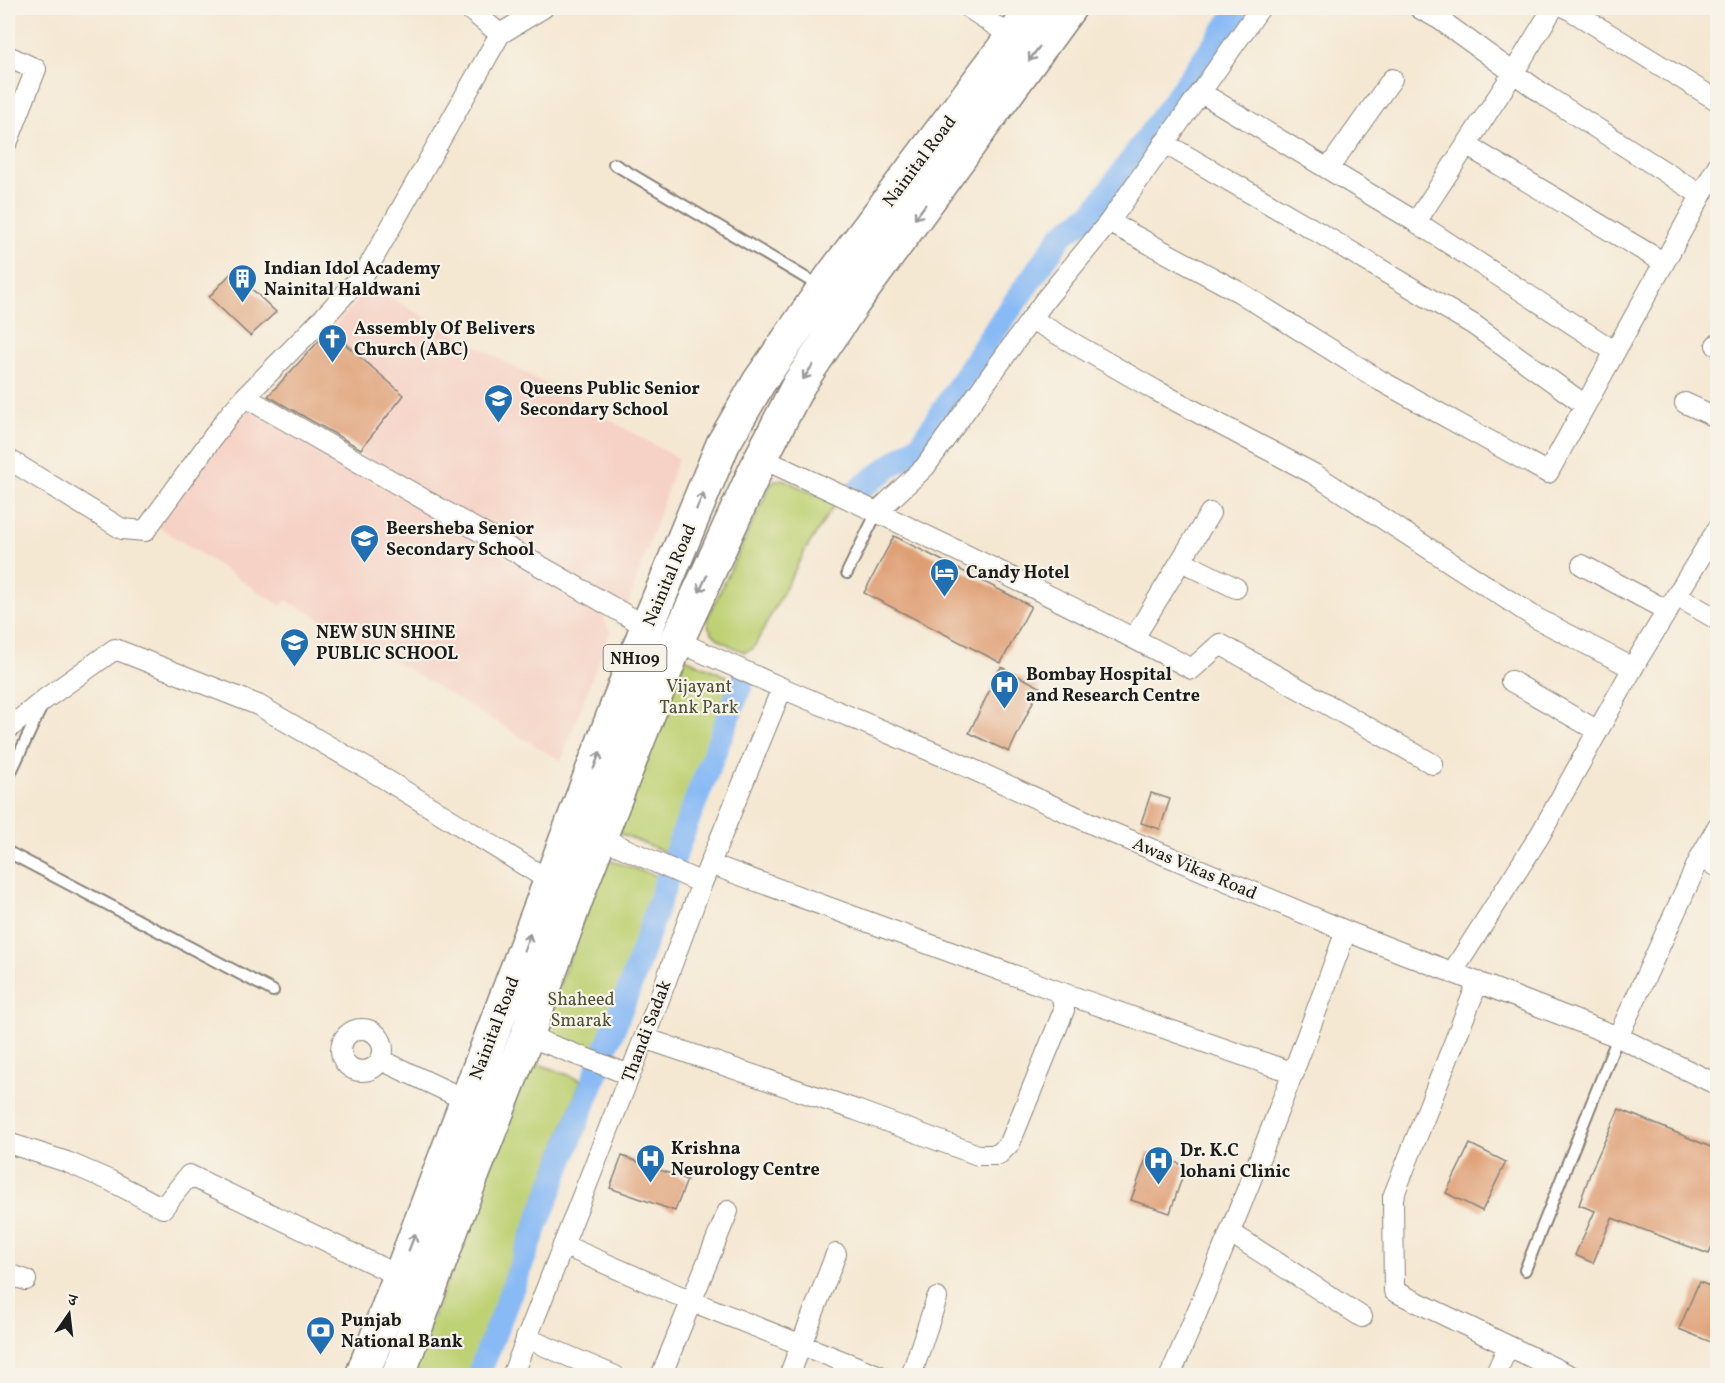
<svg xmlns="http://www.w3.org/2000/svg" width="1725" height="1383" viewBox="0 0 1725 1383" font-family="Vollkorn,'Noto Serif Devanagari',serif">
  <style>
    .built { fill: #f6d1c5 }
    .green { fill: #bfd174; stroke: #6e7648; stroke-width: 1.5 }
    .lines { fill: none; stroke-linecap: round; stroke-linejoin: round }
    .canal { stroke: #88baf5; stroke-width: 24 }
    .building { fill: #df9f75 }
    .service-casing { stroke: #888278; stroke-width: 14 }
    .minor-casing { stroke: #888278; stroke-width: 22 }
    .trunk-casing { stroke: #888278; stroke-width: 36 }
    .service { stroke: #fff; stroke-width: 10 }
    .minor { stroke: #fff; stroke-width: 20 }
    .trunk { stroke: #fff; stroke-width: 33 }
    .oneway { stroke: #999 }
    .labels { text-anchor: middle; stroke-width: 4.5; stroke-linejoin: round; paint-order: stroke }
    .shield { fill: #f7f3e8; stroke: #5e5c59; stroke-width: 1.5 }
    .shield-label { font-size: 16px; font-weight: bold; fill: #1c1c1c }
    .street-label { font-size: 18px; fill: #1c1c1c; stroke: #f7f3e8 }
    .poi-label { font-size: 18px; font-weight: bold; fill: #1c1c1c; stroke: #f7f3e8; text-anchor: start }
    .park-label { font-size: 18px; fill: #4d5236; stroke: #f7f3e8 }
  </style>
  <rect width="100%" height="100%" fill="#f7f3e8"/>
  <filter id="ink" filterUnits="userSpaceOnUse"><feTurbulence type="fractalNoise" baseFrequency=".0167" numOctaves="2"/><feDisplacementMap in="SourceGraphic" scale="12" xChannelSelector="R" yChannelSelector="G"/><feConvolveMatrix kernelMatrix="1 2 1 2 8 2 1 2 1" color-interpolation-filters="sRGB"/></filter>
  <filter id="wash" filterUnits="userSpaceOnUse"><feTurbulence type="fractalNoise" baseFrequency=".008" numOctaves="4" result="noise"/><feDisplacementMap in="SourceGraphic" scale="24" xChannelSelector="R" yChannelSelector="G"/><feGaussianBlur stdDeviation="1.35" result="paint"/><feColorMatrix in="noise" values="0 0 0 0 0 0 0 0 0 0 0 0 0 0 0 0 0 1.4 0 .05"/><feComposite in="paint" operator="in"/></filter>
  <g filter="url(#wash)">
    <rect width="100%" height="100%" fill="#f5e8d3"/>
    <path class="built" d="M 371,287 L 678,458 L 627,608 L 358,453 L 404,395 L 329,330 Z
      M 246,409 L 601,612 L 610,631 L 561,761 L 373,648 L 286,600 L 281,606 L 157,526 Z"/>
    <path class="green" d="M 783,479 L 835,504 L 806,549 L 753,649 L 744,652 C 728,644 708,639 707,619 L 769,488 L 774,481 Z
      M 685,658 L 735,680 L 665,852 L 619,833 Z
      M 605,859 L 660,877 L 597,1054 L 542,1032 Z
      M 528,1060 L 581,1080 L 467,1375 L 411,1376 Z"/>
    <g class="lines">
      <path class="canal" d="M 858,490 L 921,444 L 991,336 L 1062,235 L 1094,212 L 1240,8
        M 478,1376 L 632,981 L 680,841 L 742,682"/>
    </g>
    <g id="blocks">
      <path class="building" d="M 233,271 L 276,312 L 250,336 L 209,297 Z
        M 329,330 L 404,395 L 361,449 L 268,396 Z
        M 894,536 L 1031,606 L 1001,663 L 864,593 Z
        M 1001,667 L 1040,687 L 1009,752 L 969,733 Z
        M 1151,793 L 1170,799 L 1160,829 L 1141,823 Z
        M 1619,1109 L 1718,1150 L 1718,1231 L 1709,1254 L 1612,1218 L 1593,1263 L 1575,1255 L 1595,1211 L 1579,1205 L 1591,1171 Z
        M 1470,1144 L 1506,1162 L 1482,1211 L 1446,1193 Z
        M 1148,1153 L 1186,1166 L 1170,1213 L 1131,1200 Z
        M 622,1156 L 687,1180 L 675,1211 L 610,1188 Z
        M 1699,1282 L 1718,1289 L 1718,1345 L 1679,1329 Z"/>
    </g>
  </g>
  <g filter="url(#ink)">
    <use href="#blocks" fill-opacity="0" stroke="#888278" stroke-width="1.5"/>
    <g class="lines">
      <defs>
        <path id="service" d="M 614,164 L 821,287
          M 847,573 L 877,512
          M 8,778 L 41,708
          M 8,852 L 273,991
          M 1525,1270 L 1618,1037"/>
        <path id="minor" d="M 468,8 L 500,34
          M 543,8 L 500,34 L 366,271 L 324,317 L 245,397 L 647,627
          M 969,8 L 1012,37
          M 1419,8 L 1439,19 L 1543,94 L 1701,195
          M 1567,8 L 1718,101
          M 8,56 L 36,69 L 8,141
          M 1200,92 L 1416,222 L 1614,351
          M 1164,143 L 1323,235 L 1474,325 L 1585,405
          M 1466,145 L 1663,262
          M 1328,169 L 1392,79
          M 1109,222 L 1239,292 L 1381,381 L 1548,473 L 1718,165
          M 1416,222 L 1514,72 L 1553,8
          M 1031,319 L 1155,390 L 1314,474 L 1536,618 L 1633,668
          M 1716,345 L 1718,346
          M 1685,403 L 1718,418
          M 761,458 C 906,525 1050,594 1192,669 L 1220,644 L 1433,764
          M 8,459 L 122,529 L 145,531 L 229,415 L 245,397
          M 877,512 L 925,467 L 1045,300 L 1109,222 L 1260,8
          M 1181,561 L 1236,588
          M 1582,565 L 1668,611
          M 1677,596 L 1718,620
          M 1134,638 L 1210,513
          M 677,641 L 782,688 L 952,760 L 1108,831 L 1346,931 L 1618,1037 L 1718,1085
          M 1511,681 L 1598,731
          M 8,729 L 45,699 L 115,649 L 258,705 L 380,776 L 550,881
          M 601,838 L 702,883
          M 1700,858 L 1718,867
          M 710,864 L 1057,991 L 1294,1073
          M 1452,973 L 1540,835 L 1639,657 L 1718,528
          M 1478,982 L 1393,1197 L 1394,1291 L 1571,1376
          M341 1050a21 21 0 1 1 42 0a21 21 0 1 1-42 0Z
          M 527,1036 L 630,1075
          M 1618,1037 L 1700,858 L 1718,826
          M 644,1038 L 856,1110 L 978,1155 L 998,1155 L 1010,1143 L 1064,1010 L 1062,997 L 1057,991
          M 381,1060 L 466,1100
          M 8,1143 L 67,1162 L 111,1181 L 163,1208 L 189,1175 L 399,1276
          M 1231,1233 L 1362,1317
          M 563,1245 L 691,1301 L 880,1376
          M 8,1274 L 26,1280
          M 526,1338 L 615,1376
          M 512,1376 L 654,1013 L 702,883 L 782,688
          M 661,1376 L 728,1211
          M 789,1376 L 836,1254
          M 911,1376 L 937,1298
          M 1170,1376 C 1233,1229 1291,1081 1346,931
          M 1495,1376 L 1508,1346"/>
        <path id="trunk" d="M 362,1376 L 647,627 L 723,444 L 759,382 L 833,275 L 1034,8
          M 398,1376 L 461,1204 L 527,1036 L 582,883 L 677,641 L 761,458 L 799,384 L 853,303 L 1069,8"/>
      </defs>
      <use href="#service" class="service-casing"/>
      <use href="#minor" class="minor-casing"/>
      <use href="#trunk" class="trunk-casing"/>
      <use href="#service" class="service"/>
      <use href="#minor" class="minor"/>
      <use href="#trunk" class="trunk"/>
    </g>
    <defs><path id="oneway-shaft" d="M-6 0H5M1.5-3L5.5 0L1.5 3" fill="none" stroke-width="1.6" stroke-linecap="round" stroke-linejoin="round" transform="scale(1.5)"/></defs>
    <g class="oneway">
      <use href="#oneway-shaft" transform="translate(1034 54) rotate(126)"/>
      <use href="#oneway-shaft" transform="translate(920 212) rotate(126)"/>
      <use href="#oneway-shaft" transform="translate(808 372) rotate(124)"/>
      <use href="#oneway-shaft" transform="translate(700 501) rotate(-67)"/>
      <use href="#oneway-shaft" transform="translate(703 584) rotate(115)"/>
      <use href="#oneway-shaft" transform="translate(597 760) rotate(-69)"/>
      <use href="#oneway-shaft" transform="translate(527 942) rotate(-69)"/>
      <use href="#oneway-shaft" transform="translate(412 1242) rotate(-69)"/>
    </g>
  </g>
  <defs>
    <symbol id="building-pin" viewBox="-11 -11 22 30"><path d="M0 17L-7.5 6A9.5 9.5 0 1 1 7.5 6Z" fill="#1f6fb2" stroke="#f7f3e8"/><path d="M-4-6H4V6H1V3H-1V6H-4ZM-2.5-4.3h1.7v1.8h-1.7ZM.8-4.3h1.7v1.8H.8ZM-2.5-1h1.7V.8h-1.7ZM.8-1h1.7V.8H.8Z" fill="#fff"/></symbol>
    <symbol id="church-pin" viewBox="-11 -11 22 30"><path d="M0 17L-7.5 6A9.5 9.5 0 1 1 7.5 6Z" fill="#1f6fb2" stroke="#f7f3e8"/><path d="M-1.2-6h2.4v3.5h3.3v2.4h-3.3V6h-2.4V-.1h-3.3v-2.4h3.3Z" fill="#fff"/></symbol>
    <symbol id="school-pin" viewBox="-11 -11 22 30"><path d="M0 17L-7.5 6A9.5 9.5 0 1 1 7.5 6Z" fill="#1f6fb2" stroke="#f7f3e8"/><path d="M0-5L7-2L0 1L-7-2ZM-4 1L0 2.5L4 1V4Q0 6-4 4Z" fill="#fff"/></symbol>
    <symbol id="hotel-pin" viewBox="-11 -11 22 30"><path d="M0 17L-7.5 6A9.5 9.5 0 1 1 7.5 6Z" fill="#1f6fb2" stroke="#f7f3e8"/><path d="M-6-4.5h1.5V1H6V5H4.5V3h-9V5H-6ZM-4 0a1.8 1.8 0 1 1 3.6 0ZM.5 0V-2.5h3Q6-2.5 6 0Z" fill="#fff"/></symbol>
    <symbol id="hospital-pin" viewBox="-11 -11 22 30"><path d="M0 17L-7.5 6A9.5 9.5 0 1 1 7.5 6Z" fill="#1f6fb2" stroke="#f7f3e8"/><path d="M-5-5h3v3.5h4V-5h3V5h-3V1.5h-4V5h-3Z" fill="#fff"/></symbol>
    <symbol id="bank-pin" viewBox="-11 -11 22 30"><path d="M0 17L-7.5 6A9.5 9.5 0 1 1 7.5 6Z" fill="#1f6fb2" stroke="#f7f3e8"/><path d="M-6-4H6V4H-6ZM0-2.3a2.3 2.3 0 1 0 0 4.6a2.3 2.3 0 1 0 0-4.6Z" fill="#fff"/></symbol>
  </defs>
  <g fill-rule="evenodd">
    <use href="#building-pin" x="226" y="262" width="33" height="45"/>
    <use href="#church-pin" x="316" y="322" width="33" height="45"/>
    <use href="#school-pin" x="482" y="382" width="33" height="45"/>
    <use href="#school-pin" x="348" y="522" width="33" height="45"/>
    <use href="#hotel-pin" x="928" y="556" width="33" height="45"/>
    <use href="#school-pin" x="278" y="626" width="33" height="45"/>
    <use href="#hospital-pin" x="988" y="668" width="33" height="45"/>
    <use href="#hospital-pin" x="634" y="1142" width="33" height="45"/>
    <use href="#hospital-pin" x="1142" y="1144" width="33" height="45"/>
    <use href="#bank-pin" x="304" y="1314" width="33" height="45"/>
  </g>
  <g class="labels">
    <rect class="shield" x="603.5" y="645" width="63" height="26" rx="4.5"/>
    <g class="shield-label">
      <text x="635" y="664">NH109</text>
    </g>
    <g class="street-label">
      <text transform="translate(919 161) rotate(-53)" y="6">Nainital Road</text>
      <text transform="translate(669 575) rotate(-67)" y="6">Nainital Road</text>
      <text transform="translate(1195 868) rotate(23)" y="6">Awas Vikas Road</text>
      <text transform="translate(494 1028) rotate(-69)" y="6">Nainital Road</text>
      <text transform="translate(646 1031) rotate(-69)" y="6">Thandi Sadak</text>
    </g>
    <g class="poi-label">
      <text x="264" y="274">Indian Idol Academy<tspan x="264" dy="21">Nainital Haldwani</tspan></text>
      <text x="354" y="334">Assembly Of Belivers<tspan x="354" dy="21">Church (ABC)</tspan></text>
      <text x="520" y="394">Queens Public Senior<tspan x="520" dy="21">Secondary School</tspan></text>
      <text x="386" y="534">Beersheba Senior<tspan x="386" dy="21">Secondary School</tspan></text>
      <text x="966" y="578">Candy Hotel</text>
      <text x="316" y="638">NEW SUN SHINE<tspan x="316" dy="21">PUBLIC SCHOOL</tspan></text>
      <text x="1026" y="680">Bombay Hospital<tspan x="1026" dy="21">and Research Centre</tspan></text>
      <text x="671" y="1154">Krishna<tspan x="671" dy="21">Neurology Centre</tspan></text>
      <text x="1180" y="1156">Dr. K.C<tspan x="1180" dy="21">lohani Clinic</tspan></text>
      <text x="341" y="1326">Punjab<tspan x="341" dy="21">National Bank</tspan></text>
    </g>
    <g class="park-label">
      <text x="699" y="692">Vijayant<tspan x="699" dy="21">Tank Park</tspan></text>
      <text x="581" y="1005">Shaheed<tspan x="581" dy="21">Smarak</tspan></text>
    </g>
  </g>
  <rect width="1725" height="1383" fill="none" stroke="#f7f3e8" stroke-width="30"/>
  <g transform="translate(69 1314) rotate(14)" stroke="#f7f3e8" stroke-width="4.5" paint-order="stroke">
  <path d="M0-4.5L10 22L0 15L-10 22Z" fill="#1c1c1c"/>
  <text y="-9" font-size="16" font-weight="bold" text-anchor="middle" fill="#1c1c1c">उ</text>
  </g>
</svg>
